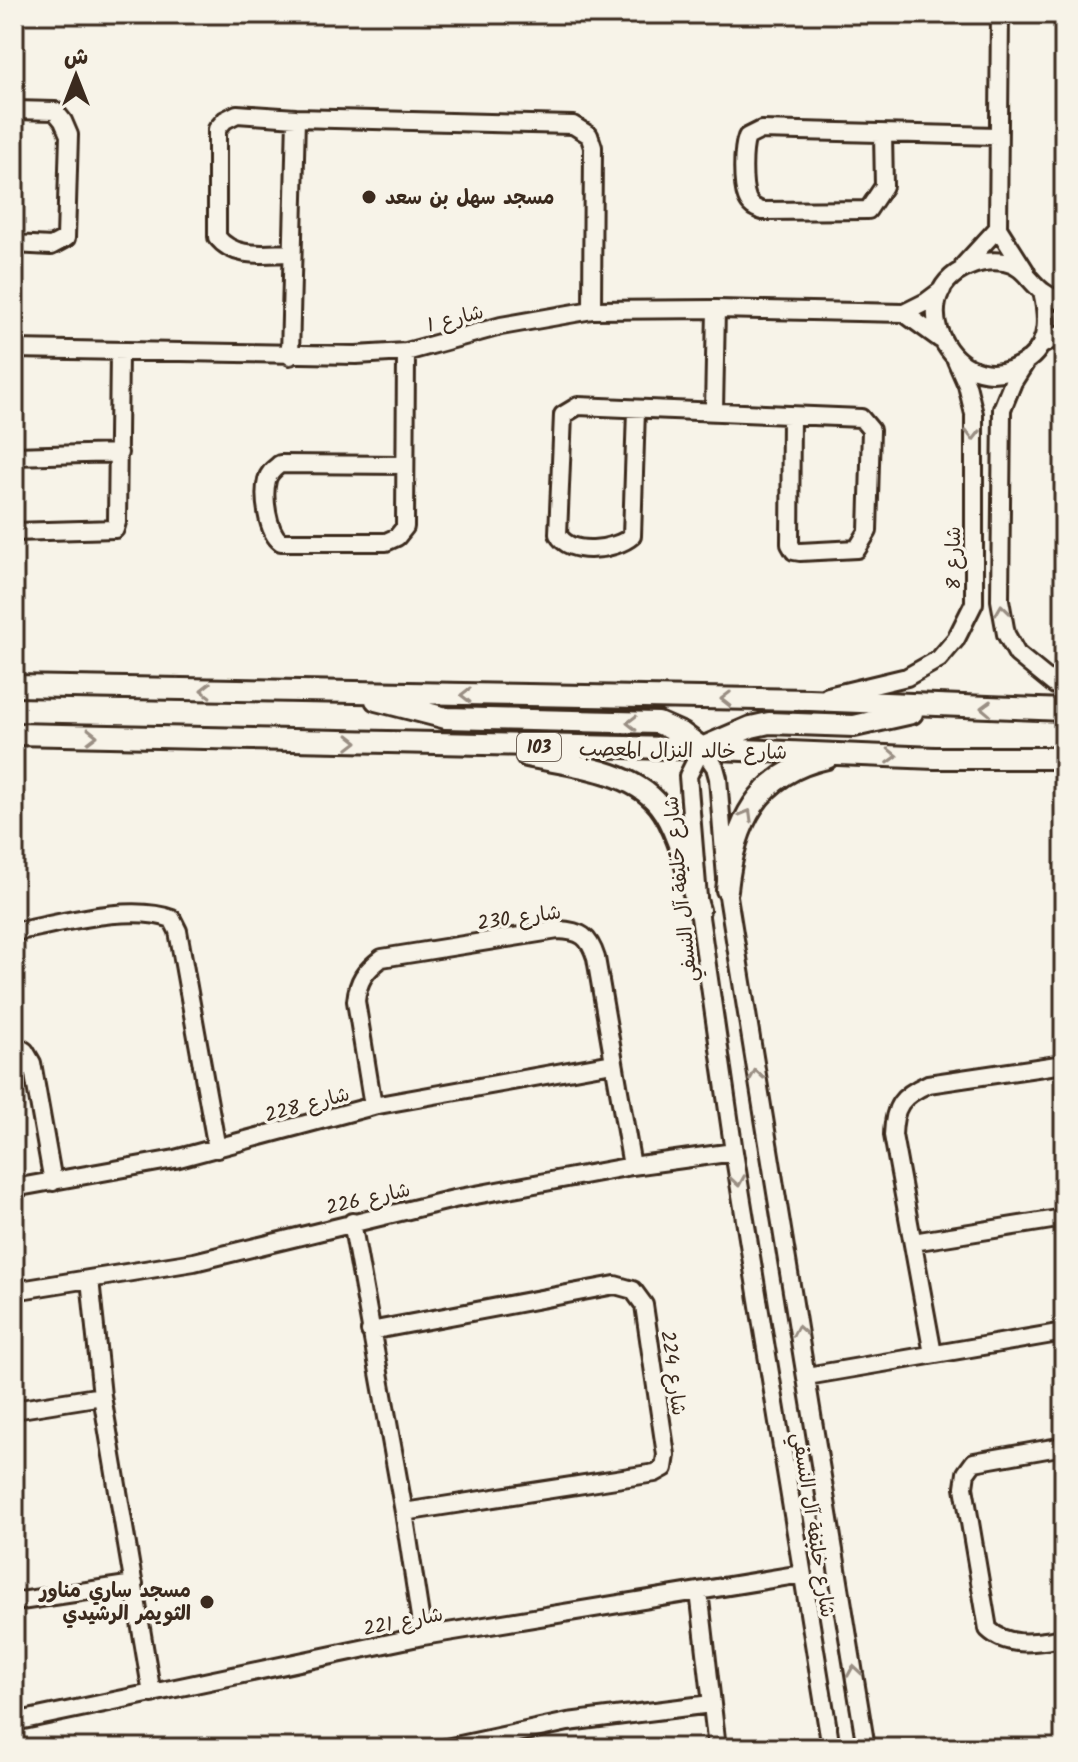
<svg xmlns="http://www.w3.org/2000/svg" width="1078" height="1762" viewBox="0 0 1078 1762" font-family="Kalam,'Playpen Sans Arabic',sans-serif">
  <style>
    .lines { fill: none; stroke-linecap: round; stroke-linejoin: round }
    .minor-casing { stroke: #3b2a1e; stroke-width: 22 }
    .major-casing { stroke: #3b2a1e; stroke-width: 26 }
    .minor { stroke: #f7f3e8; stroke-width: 16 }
    .major { stroke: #f7f3e8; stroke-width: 20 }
    .oneway { stroke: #998e83 }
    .poi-dot { fill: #3b2a1e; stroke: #f7f3e8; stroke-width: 3 }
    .labels { text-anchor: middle; stroke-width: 7; stroke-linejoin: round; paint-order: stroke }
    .shield { fill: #f7f3e8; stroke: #73665b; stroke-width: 2 }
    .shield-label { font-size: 18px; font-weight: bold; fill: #3b2a1e }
    .poi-label { font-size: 20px; font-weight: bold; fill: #3b2a1e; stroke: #f7f3e8; text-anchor: start }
    .street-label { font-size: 20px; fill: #3b2a1e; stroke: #f7f3e8 }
  </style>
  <rect width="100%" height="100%" fill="#f7f3e8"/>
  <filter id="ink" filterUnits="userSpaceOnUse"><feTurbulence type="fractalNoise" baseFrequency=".0125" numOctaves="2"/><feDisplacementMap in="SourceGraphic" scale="16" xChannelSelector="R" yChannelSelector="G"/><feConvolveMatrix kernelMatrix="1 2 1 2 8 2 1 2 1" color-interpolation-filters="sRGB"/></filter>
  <g filter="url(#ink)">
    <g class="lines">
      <defs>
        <path id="minor" d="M 1000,14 L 998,228 L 1026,272
          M 14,110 L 55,111 L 63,121 L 69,135 L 66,238 L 51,246 L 14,244
          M 883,134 L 884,186 L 868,210 L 762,211 C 755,208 750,206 747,198 C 742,185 742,150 747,137 L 761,130 L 997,136
          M 292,253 C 266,253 235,260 217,237 L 217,129 L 225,120 L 237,114 L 296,118 L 573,125 L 589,135 L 593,147 L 592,310
          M 964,265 L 998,228
          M 1042,291 C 1047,313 1051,342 1029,359 C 960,412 895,298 968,267 C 979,262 991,260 1004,262 C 1024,266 1028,280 1042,291 C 1048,296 1057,299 1064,303
          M 904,313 L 940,339
          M 1040,346 L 1064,333
          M 14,349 L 356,355 L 406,352 L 501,326 L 592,310 L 716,309 L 904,313 L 926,302 L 942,290
          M 290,356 L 296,118
          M 1027,360 L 1013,382 L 1002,409 L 1000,600 L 1006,634 L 1017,654 L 1055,685 L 1064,687
          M 636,410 L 632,536 C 616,550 569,557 558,534 L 563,415 L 578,406 L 861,418 L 871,430 L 868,531 L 857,549 L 800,552 L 794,551 L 790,544 L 791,416
          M 714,410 L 716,309
          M 14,456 L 119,453
          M 404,465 L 280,464 C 274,469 269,472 267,480 C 263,496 267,532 281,542 L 386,542 L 397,537 L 405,527 L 406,352
          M 14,532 L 115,529 L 117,522 L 119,352
          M 828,696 L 907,677 L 939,659 L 956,639 L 974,603 L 974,414 L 967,385 L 956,360
          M 14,932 C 59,924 130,903 172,919 L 178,931 L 217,1149
          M 14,1044 L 25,1051 L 32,1063 L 53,1182
          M 373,1106 L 356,1001 C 358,980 365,971 382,958 L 558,930 C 581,931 589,936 596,958 L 632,1166
          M 14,1188 L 175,1159 L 373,1106 L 613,1063
          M 352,1222 L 404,1512 L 423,1636
          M 913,1242 L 1064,1218
          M 90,1279 L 102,1396 L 152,1694
          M 14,1291 L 194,1262 L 454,1199 L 632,1166 L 734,1152
          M 370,1331 L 615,1285 L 633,1290 L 644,1305 L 666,1455 L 664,1468 L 655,1473 L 404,1512
          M 933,1354 L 893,1135 C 894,1106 901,1096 928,1084 L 1064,1064
          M 807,1376 L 1064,1332
          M 14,1410 L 102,1396
          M 1064,1446 L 974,1462 L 966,1473 L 964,1487 L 988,1629 C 1009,1649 1038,1642 1064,1638
          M 699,1591 L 717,1748
          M 14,1602 L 134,1584
          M 14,1722 L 423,1636 L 802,1574
          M 446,1748 L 568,1722 L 711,1704
          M 831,1748 L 734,1152 L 699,910 L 688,776 L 702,748 L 715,767 L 718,778 L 727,890 L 866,1748"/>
        <path id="major" d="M 14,686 L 809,700 L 1064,710
          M 376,700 L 446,718 L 658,723 L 683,734 L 702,748 L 751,727 L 769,723 L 854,726 L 912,713
          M 14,734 L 717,749 L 935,758 L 1064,758
          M 527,756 C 569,765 630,769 659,805 C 679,830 689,880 699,910
          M 727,890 C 734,824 757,773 827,758"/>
      </defs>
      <use href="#minor" class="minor-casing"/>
      <use href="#major" class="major-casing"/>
      <use href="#minor" class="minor"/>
      <use href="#major" class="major"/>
    </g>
    <defs><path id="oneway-chevron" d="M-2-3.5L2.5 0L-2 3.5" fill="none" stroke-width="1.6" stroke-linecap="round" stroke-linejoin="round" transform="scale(2)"/></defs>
    <g class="oneway">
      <use href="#oneway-chevron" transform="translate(973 435) rotate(90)"/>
      <use href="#oneway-chevron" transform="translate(1002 610) rotate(-98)"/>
      <use href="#oneway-chevron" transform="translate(206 690) rotate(-179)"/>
      <use href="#oneway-chevron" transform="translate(466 695) rotate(-179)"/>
      <use href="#oneway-chevron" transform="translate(726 699) rotate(-179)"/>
      <use href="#oneway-chevron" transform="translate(986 708) rotate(-178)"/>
      <use href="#oneway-chevron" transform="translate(632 723) rotate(-179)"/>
      <use href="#oneway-chevron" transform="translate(92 736) rotate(1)"/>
      <use href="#oneway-chevron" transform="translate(352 742) rotate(1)"/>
      <use href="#oneway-chevron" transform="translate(892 756) rotate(2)"/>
      <use href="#oneway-chevron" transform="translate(747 815) rotate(-60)"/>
      <use href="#oneway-chevron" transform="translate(756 1075) rotate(-99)"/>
      <use href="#oneway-chevron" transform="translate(738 1181) rotate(81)"/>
      <use href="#oneway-chevron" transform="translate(799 1331) rotate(-100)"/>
      <use href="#oneway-chevron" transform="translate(854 1671) rotate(-99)"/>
    </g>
  </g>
  <g class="poi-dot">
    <circle cx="369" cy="197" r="8"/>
    <circle cx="207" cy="1602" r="8"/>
  </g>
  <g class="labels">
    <rect class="shield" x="517" y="733" width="44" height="28" rx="6"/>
    <g class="shield-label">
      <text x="539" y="753">103</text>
    </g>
    <g class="poi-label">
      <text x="385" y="204">مسجد سهل بن سعد</text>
      <text x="191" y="1597" text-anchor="end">مسجد ساري مناور<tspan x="191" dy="23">الثويمر الرشيدي</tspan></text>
    </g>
    <g class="street-label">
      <text transform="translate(455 318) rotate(-15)" y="7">شارع 1</text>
      <text transform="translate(953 558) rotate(-90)" y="7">شارع 8</text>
      <text transform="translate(683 750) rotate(1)" y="7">شارع خالد النزال المعصب</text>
      <text transform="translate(680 889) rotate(-96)" y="7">شارع خليفة آل النسفي</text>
      <text transform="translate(519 917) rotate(-8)" y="7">شارع 230</text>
      <text transform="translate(307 1104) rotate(-15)" y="7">شارع 228</text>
      <text transform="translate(368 1198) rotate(-13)" y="7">شارع 226</text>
      <text transform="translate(674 1373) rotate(82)" y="7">شارع 224</text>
      <text transform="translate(814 1525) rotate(81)" y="7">شارع خليفة آل النسفي</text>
      <text transform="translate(403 1621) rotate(-11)" y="7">شارع 221</text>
    </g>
  </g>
  <rect width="1078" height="1762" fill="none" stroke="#f7f3e8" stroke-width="48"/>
  <rect x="24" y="24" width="1030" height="1714" fill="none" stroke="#3b2a1e" stroke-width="3" filter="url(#ink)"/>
  <g transform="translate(76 76)" stroke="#f7f3e8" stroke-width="6" paint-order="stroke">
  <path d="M0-6L14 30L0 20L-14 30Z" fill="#3b2a1e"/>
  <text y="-12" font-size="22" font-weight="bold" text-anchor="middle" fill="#3b2a1e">ش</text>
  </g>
</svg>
